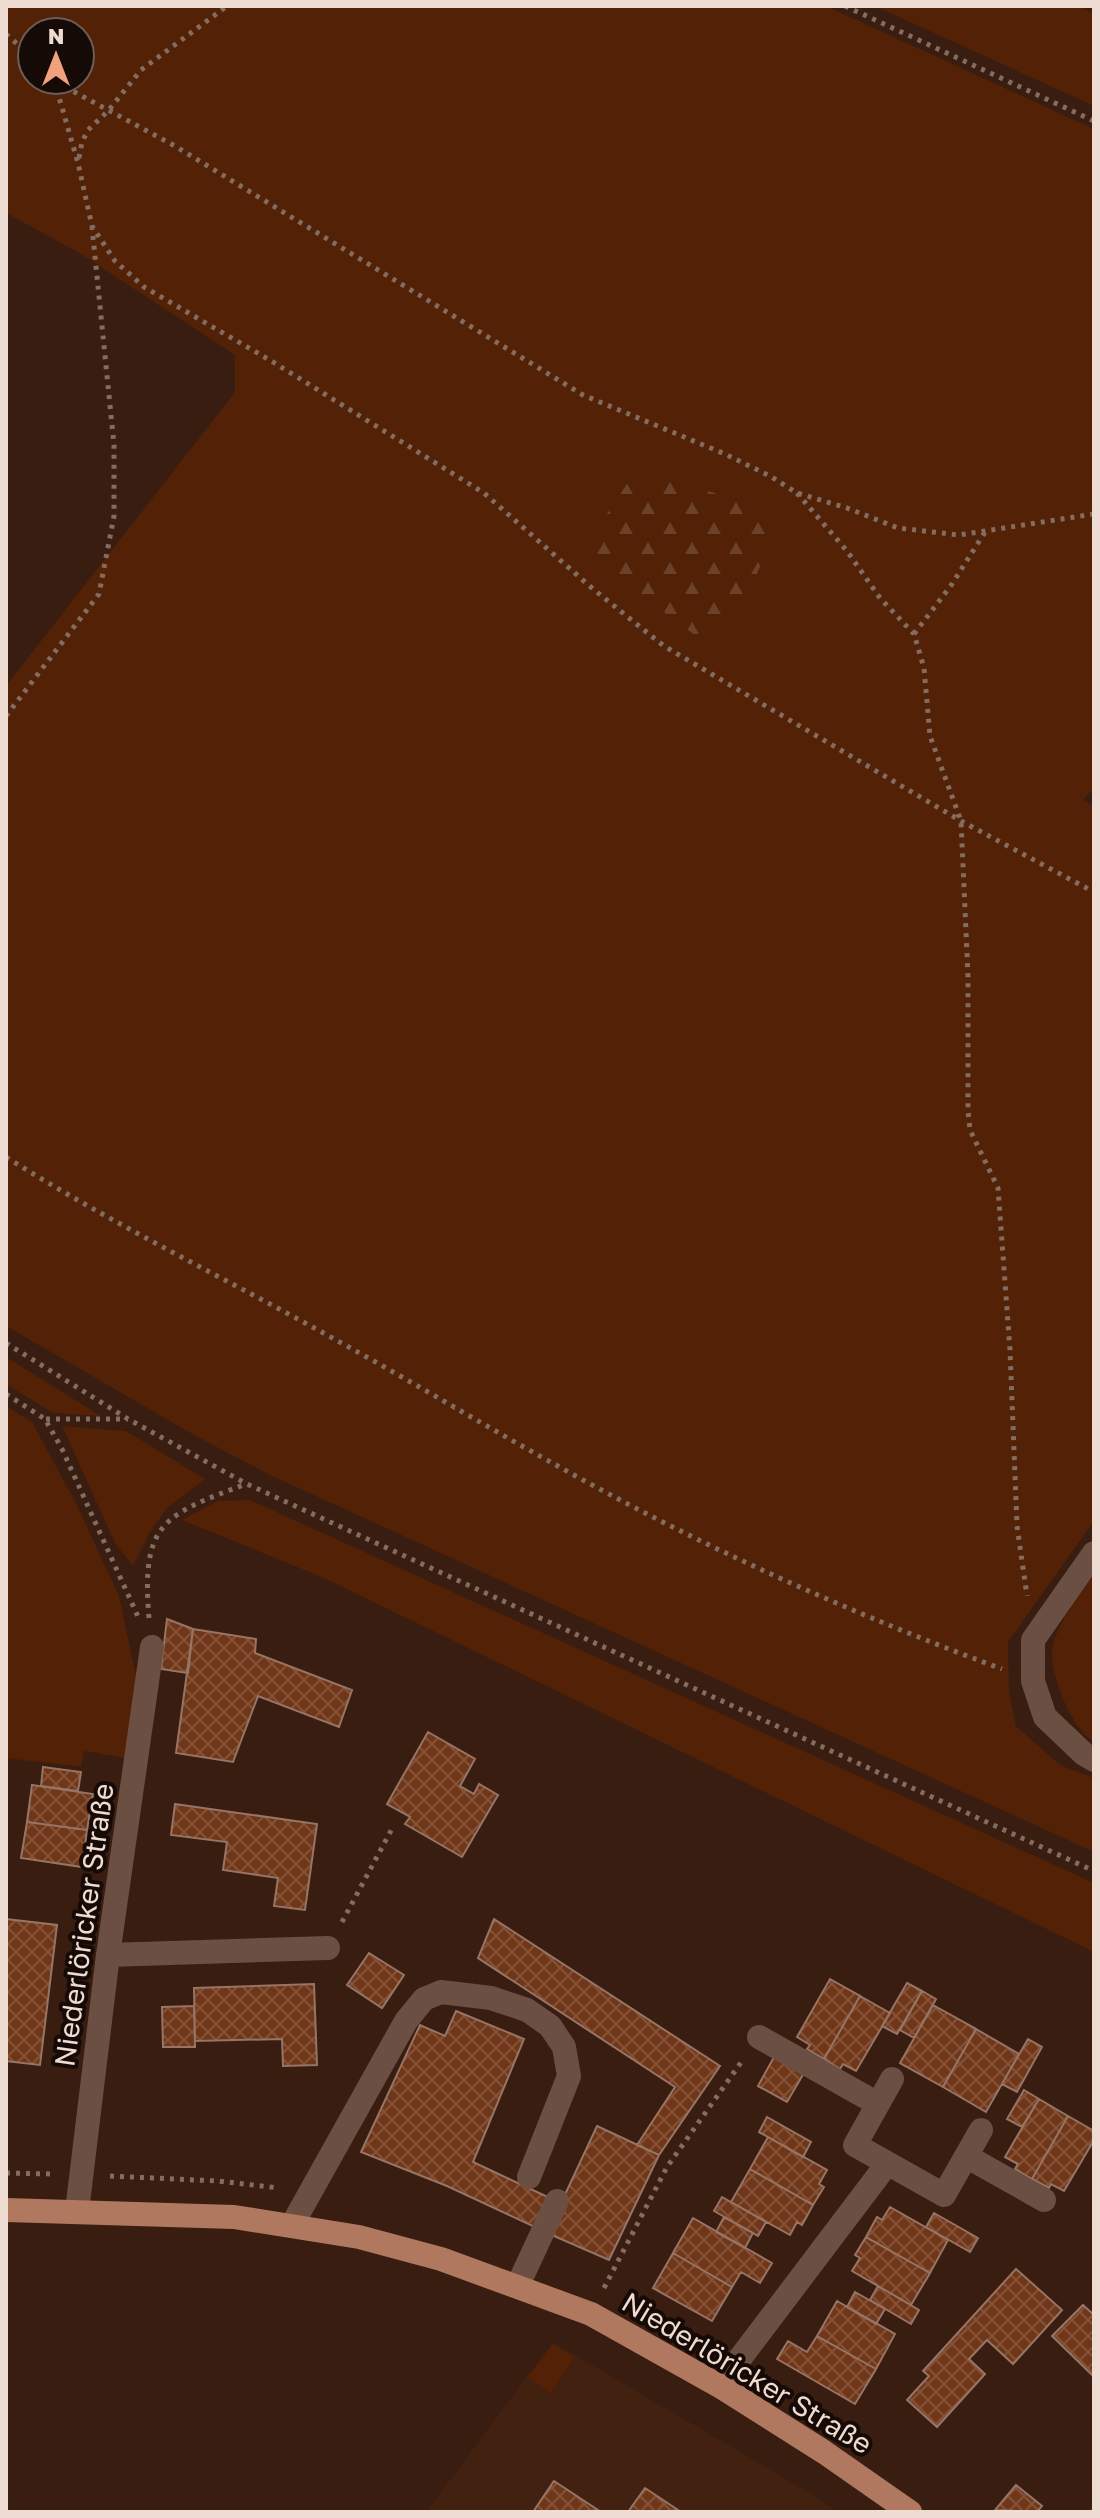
<svg xmlns="http://www.w3.org/2000/svg" width="1100" height="2518" viewBox="0 0 1100 2518" font-family="'Golos Text',sans-serif">
  <style>
    .built { fill: #422110 }
    .green { fill: #532105; fill-rule: evenodd }
    .forest { fill: url(#forest-firs) }
    .building { fill: url(#building-cross-hatch); stroke: #967566; stroke-width: 2 }
    .lines { fill: none; stroke-linecap: round; stroke-linejoin: round }
    .path { stroke: #836c60; stroke-width: 5; stroke-dasharray: 4 6; stroke-linecap: butt }
    .minor { stroke: #6b4f43; stroke-width: 24 }
    .major { stroke: #b0785f; stroke-width: 24 }
    .labels { text-anchor: middle; stroke-width: 8; stroke-linejoin: round; paint-order: stroke }
    .street-label { font-size: 28px; fill: #eedbd2; stroke: #160a06 }
  </style>
  <defs>
    <pattern id="forest-firs" width="22" height="20" patternUnits="userSpaceOnUse" patternTransform="scale(2)"><rect width="22" height="20" fill="#532105"/><path d="M5 1l3.5 6h-7zM16 11l3.5 6h-7z" fill="#6c4129"/></pattern>
    <pattern id="building-cross-hatch" width="8" height="8" patternUnits="userSpaceOnUse" patternTransform="scale(2)"><rect width="8" height="8" fill="#703618"/><path d="M0 0l8 8M0 8l8-8" fill="none" stroke="#855239"/></pattern>
  </defs>
  <rect width="100%" height="100%" fill="#381d10"/>
  <path class="built" d="M 553,2342 L 808,2492 L 838,2512 L 426,2512 Z"/>
  <path class="green" d="M 6,6 L 826,6 L 1094,129 L 1094,788 L 1083,800 L 1094,806 L 1094,1521 L 1008,1642 L 1009,1692 L 1016,1726 L 1060,1765 L 1094,1778 L 1094,1852 L 270,1475 L 194,1435 L 6,1326 L 6,686 L 235,392 L 235,355 L 81,254 L 6,213 ZM 32,32 L 80,32 L 80,80 L 32,80 Z
    M 875,6 L 1078,6 L 1094,14 L 1094,106 Z
    M 6,1357 L 101,1416 L 53,1413 L 6,1384 Z
    M 6,1406 L 32,1422 L 77,1505 L 119,1596 L 137,1680 L 126,1758 L 84,1751 L 81,1767 L 6,1758 Z
    M 62,1426 L 126,1431 L 205,1479 L 167,1508 L 149,1534 L 133,1566 L 115,1543 Z
    M 250,1500 L 1094,1883 L 1094,1952 L 324,1578 L 182,1520 L 218,1501 Z
    M 1094,1575 L 1094,1742 C 1071,1729 1047,1670 1053,1644 C 1060,1619 1080,1595 1094,1575 Z
    M 553,2344 L 574,2358 L 551,2393 L 527,2378 Z"/>
  <path class="forest" d="M 633,475 L 687,483 L 780,517 L 746,601 L 700,639 L 582,551 Z"/>
  <path class="building" d="M 167,1619 L 193,1629 L 188,1673 L 161,1669 Z
    M 193,1629 L 256,1639 L 255,1653 L 352,1690 L 339,1727 L 258,1696 L 233,1762 L 176,1753 Z
    M 428,1732 L 475,1759 L 460,1786 L 474,1794 L 479,1784 L 498,1795 L 462,1857 L 405,1824 L 410,1817 L 387,1804 Z
    M 43,1767 L 81,1772 L 78,1791 L 41,1786 Z
    M 32,1785 L 93,1794 L 87,1830 L 27,1822 Z
    M 175,1804 L 317,1824 L 305,1910 L 274,1906 L 278,1878 L 223,1870 L 227,1842 L 171,1835 Z
    M 27,1822 L 87,1830 L 82,1867 L 21,1858 Z
    M 6,1919 L 57,1925 L 40,2065 L 6,2061 Z
    M 494,1919 L 720,2066 L 659,2155 L 637,2145 L 675,2087 L 478,1958 Z
    M 369,1953 L 404,1975 L 382,2008 L 347,1985 Z
    M 830,1979 L 860,1996 L 824,2059 L 807,2049 L 810,2045 L 797,2037 Z
    M 907,1983 L 922,1991 L 897,2034 L 882,2026 Z
    M 314,1984 L 317,2065 L 283,2066 L 282,2039 L 195,2041 L 194,1988 Z
    M 922,1991 L 936,1999 L 914,2038 L 900,2030 Z
    M 860,1996 L 890,2013 L 856,2071 L 843,2064 L 840,2069 L 824,2059 Z
    M 933,2005 L 976,2029 L 943,2087 L 900,2063 Z
    M 194,2006 L 195,2047 L 163,2047 L 162,2007 Z
    M 456,2011 L 524,2039 L 473,2162 L 552,2199 L 539,2229 L 447,2186 L 361,2152 L 420,2025 L 445,2036 Z
    M 976,2029 L 1019,2054 L 986,2112 L 943,2087 Z
    M 1028,2039 L 1042,2047 L 1017,2092 L 1002,2084 Z
    M 774,2057 L 804,2073 L 787,2102 L 758,2086 Z
    M 1024,2090 L 1039,2099 L 1022,2127 L 1007,2119 Z
    M 1039,2099 L 1068,2116 L 1032,2179 L 1015,2169 L 1018,2164 L 1005,2157 Z
    M 1068,2116 L 1094,2131 L 1094,2140 L 1064,2191 L 1051,2184 L 1049,2188 L 1032,2179 Z
    M 767,2117 L 811,2142 L 803,2157 L 759,2132 Z
    M 597,2126 L 659,2155 L 609,2260 L 547,2233 Z
    M 768,2137 L 827,2170 L 819,2184 L 824,2187 L 813,2205 L 750,2169 Z
    M 750,2169 L 813,2205 L 802,2225 L 797,2222 L 790,2235 L 731,2202 Z
    M 722,2197 L 766,2222 L 758,2236 L 714,2211 Z
    M 890,2207 L 948,2240 L 930,2273 L 866,2237 L 877,2217 L 882,2220 Z
    M 934,2213 L 978,2238 L 970,2252 L 926,2227 Z
    M 724,2217 L 753,2233 L 745,2248 L 716,2232 Z
    M 693,2218 L 772,2263 L 760,2283 L 741,2272 L 732,2287 L 673,2253 Z
    M 866,2237 L 930,2273 L 911,2305 L 852,2271 L 860,2258 L 855,2255 Z
    M 673,2253 L 732,2287 L 712,2321 L 653,2288 Z
    M 1016,2269 L 1062,2310 L 1013,2364 L 987,2340 L 969,2359 L 985,2374 L 937,2427 L 907,2400 L 929,2376 L 923,2371 Z
    M 878,2286 L 919,2310 L 911,2324 L 870,2300 Z
    M 855,2292 L 885,2309 L 876,2324 L 847,2307 Z
    M 837,2301 L 895,2334 L 876,2369 L 817,2336 Z
    M 1083,2305 L 1094,2315 L 1094,2377 L 1052,2336 Z
    M 817,2336 L 876,2369 L 855,2404 L 777,2359 L 788,2341 L 807,2352 Z
    M 554,2481 L 601,2512 L 533,2512 Z
    M 1016,2485 L 1042,2506 L 1037,2512 L 995,2510 Z
    M 645,2488 L 681,2512 L 628,2512 Z"/>
  <g class="lines">
    <path class="path" d="M 845,6 L 1094,121
      M 6,34 L 32,57
      M 54,80 L 78,163 L 92,226 L 115,261 L 144,287 L 273,362 L 484,493 L 593,589 L 664,646 L 961,821 L 1094,892
      M 56,82 L 175,146 L 583,395 L 725,454 L 770,476 L 797,493 L 847,508 L 898,528 L 959,535 L 1094,514
      M 79,158 L 82,142 L 88,130 L 108,111 L 141,70 L 227,6
      M 797,493 L 847,551 L 880,598 L 914,634 L 924,668 L 930,736 L 961,821 L 968,976 L 968,1111 L 970,1130 L 998,1188 L 1010,1350 L 1017,1526 L 1027,1596
      M 914,634 L 952,584 L 985,532
      M 6,716 L 99,594 L 114,516 L 114,445 L 92,227
      M 6,1157 C 115,1226 233,1282 345,1345 C 416,1384 485,1426 556,1465 C 698,1545 850,1613 1002,1669
      M 6,1343 L 128,1419 L 247,1484 L 1094,1871
      M 6,1394 L 45,1419 L 62,1449 L 140,1621
      M 46,1419 L 128,1419
      M 149,1618 C 141,1523 163,1515 246,1484
      M 342,1922 L 394,1825
      M 6,2173 L 52,2174
      M 110,2176 L 218,2181 L 279,2188
      M 604,2288 L 667,2167 L 742,2061"/>
    <path class="minor" d="M 1094,1553 L 1033,1640 L 1033,1681 L 1045,1717 L 1084,1754 L 1094,1760
      M 108,1955 L 328,1948
      M 759,2037 L 878,2104
      M 892,2079 L 855,2145 L 944,2195 L 981,2130
      M 966,2156 L 1044,2200
      M 77,2211 L 108,1955 L 152,1647
      M 292,2225 L 406,2021 L 424,1999 L 441,1992 L 491,1998 L 527,2010 L 550,2026 L 564,2047 L 569,2076 L 529,2177
      M 518,2285 L 557,2201
      M 723,2388 L 738,2361 L 887,2164"/>
    <path class="major" d="M 6,2210 L 234,2217 L 359,2237 L 441,2259 L 591,2314 L 723,2388 L 824,2452 L 910,2512"/>
  </g>
  <g class="labels">
    <g class="street-label">
      <text transform="translate(84 1925) rotate(-82)" y="10">Niederlöricker Straße</text>
      <text transform="translate(747 2373) rotate(31)" y="10">Niederlöricker Straße</text>
    </g>
  </g>
  <rect width="1100" height="2518" fill="none" stroke="#eedbd2" stroke-width="16"/>
  <g transform="translate(56 56)"><circle r="38" fill="#160a06" stroke="#6c5e58" stroke-width="2"/>
  <path d="M0-6L14 30L0 20L-14 30Z" fill="#f1a17c"/>
  <text y="-12" font-size="22" font-weight="bold" text-anchor="middle" fill="#eedbd2">N</text>
  </g>
</svg>
